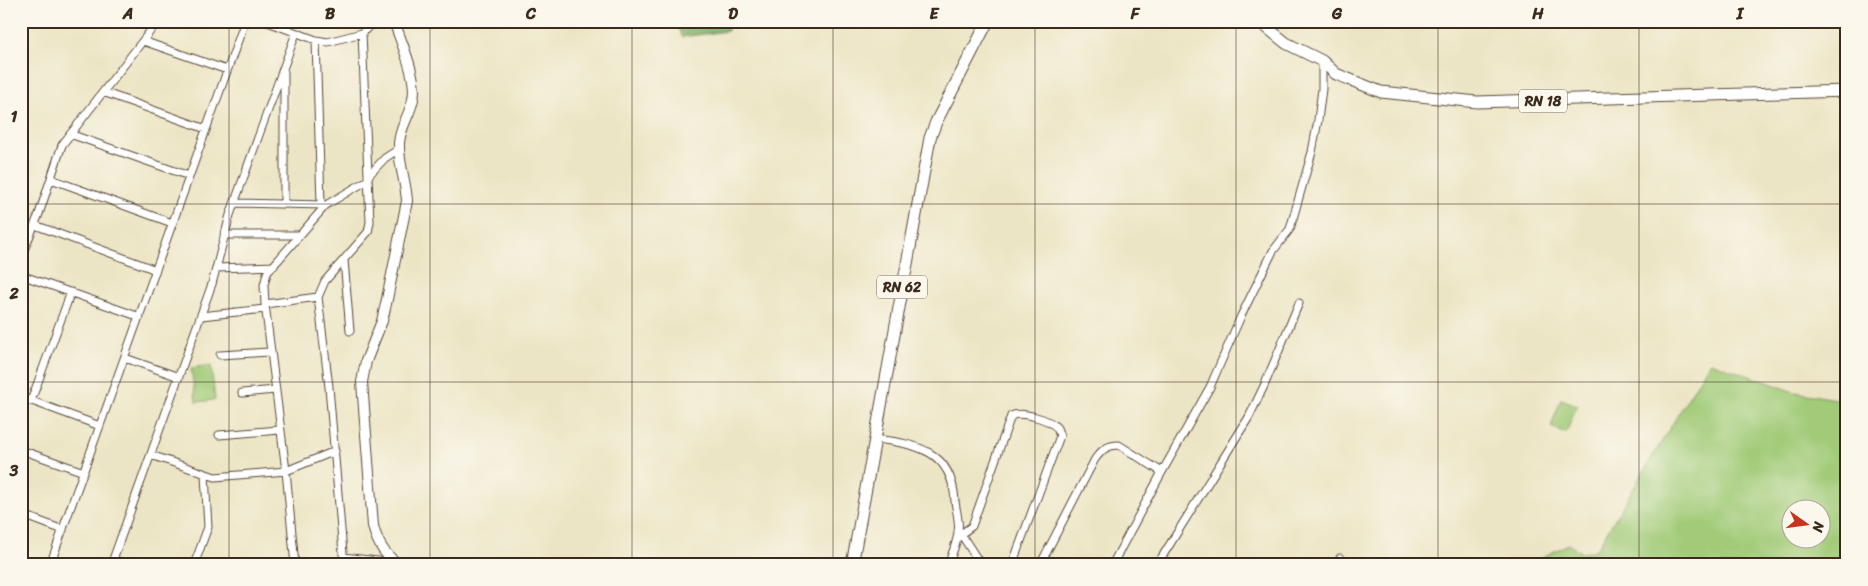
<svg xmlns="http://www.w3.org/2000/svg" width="1868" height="586" viewBox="0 0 1868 586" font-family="Sriracha,sans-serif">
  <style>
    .green { fill: #a1cb78; stroke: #6e7a4b; fill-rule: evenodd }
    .forest { fill: #80af68; stroke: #5e6c43 }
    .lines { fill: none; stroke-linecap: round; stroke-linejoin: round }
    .street-casing { stroke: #564637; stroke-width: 9 }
    .secondary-casing { stroke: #564637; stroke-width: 12 }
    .primary-casing { stroke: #564637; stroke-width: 13 }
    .street { stroke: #fff; stroke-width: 7 }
    .secondary { stroke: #fff; stroke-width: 10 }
    .primary { stroke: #fff; stroke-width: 11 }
    .grid { fill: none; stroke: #3b2a1e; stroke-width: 1; stroke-opacity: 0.55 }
    .labels { text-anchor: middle; stroke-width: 5; stroke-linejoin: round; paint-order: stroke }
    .shield { fill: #fbf7ec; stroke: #75685c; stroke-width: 1 }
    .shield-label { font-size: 14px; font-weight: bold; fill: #3b2a1e }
    .neatline { fill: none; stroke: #3b2a1e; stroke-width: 2 }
    .grid-label { font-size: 16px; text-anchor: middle; font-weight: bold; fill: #3b2a1e }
  </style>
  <rect width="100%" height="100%" fill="#fbf7ec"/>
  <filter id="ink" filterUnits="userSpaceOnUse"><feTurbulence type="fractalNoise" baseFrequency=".02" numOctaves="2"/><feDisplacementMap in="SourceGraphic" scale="10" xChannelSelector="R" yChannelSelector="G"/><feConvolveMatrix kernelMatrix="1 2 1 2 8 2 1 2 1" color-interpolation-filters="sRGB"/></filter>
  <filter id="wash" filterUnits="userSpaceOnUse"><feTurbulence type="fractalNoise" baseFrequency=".0096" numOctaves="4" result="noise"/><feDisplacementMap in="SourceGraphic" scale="20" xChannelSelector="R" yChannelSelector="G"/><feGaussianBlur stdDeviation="1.12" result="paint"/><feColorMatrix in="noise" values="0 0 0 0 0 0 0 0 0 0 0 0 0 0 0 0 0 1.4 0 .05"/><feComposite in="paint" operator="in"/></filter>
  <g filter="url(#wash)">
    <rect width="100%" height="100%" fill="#ece5c5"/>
    <path class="green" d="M 1710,362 L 1795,392 L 1847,401 L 1847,565 L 1535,565 L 1537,560 L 1568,544 L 1582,553 L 1596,550 ZM 1790,508 L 1820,508 L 1820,538 L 1790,538 Z
      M 211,365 L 215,400 L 196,402 L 191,368 Z
      M 1561,399 L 1577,405 L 1566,433 L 1551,427 Z"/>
    <path class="forest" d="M 675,21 L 728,21 L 728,31 L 682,37 Z"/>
  </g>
  <g filter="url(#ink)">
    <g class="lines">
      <defs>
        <path id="street" d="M 265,21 L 316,40 L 328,42 L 362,33 L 375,21
          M 316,40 L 321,204
          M 143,41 L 227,70
          M 284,72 L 284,204
          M 103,92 L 206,129
          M 70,134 L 189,176
          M 368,176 L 385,158 L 399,149
          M 51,179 L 172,223
          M 234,203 L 324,205
          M 35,225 L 156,270
          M 224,235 L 300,235
          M 21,257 L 39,214 L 62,145 L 158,21
          M 344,260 L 350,331
          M 216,268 L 274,266
          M 21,275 L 140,317
          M 265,304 L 318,297
          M 201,316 L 265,309
          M 220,355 L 270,352
          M 125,358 L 179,377
          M 242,393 L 275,390
          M 21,397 L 100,426
          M 31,401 L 71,292
          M 219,435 L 280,430
          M 875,439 C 918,444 952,451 955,501 C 956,511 960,522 958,532 C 957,543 952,554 948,565
          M 21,450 L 84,472
          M 151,455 L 215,477 L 286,471 L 335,451
          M 21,514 L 63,530
          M 958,531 L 961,534 L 972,526 L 1011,416 C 1021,411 1050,419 1057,428 C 1058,430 1059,434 1060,436 L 1012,565
          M 961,534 L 981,565
          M 343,557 L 395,563
          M 1340,558 L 1343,565
          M 113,559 L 127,565
          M 50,565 L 245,21
          M 111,565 L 212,284 L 230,215 L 296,33
          M 194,565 L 208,527 L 205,475
          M 285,565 L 295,563
          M 295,565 L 286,471 L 265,304 L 264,285 L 267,273 L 326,205 L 368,180
          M 344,565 L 329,387 L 318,297 L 325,281 L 368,232 L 370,222 L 362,33
          M 1040,565 L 1095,459 C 1102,450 1107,445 1119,445 L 1162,472
          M 1112,565 L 1162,472 L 1210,387 L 1241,316 L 1273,251 L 1290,229 L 1312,152 L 1318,120 L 1322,89 L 1322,61
          M 1157,565 L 1249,417 L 1264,386 L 1299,303"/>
        <path id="secondary" d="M 394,21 C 401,42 418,79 413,99 C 410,115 400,127 399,143 C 398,163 406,181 407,201 L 386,304 L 382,321 L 366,361 L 362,382 L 373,526 C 377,542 384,557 401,565"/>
        <path id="primary" d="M 1259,21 L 1286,43 L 1322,61 L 1336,74 L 1381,92 L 1477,102 L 1847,91
          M 852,565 L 930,138 L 936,122 L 988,21"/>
      </defs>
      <use href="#street" class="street-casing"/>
      <use href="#secondary" class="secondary-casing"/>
      <use href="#primary" class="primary-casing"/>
      <use href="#street" class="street"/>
      <use href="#secondary" class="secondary"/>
      <use href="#primary" class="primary"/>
    </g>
  </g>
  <path class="grid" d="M 229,21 L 229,565M 430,21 L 430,565M 632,21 L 632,565M 833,21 L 833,565M 1035,21 L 1035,565M 1236,21 L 1236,565M 1438,21 L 1438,565M 1639,21 L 1639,565M 21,204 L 1847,204M 21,382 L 1847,382"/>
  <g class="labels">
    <g class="shield">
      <rect x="1519" y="89.5" width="48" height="23" rx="4"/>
      <rect x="877" y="275.5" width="50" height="23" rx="4"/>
    </g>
    <g class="shield-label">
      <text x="1543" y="106">RN 18</text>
      <text x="902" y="292">RN 62</text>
    </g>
  </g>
  <rect width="1868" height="586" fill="none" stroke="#fbf7ec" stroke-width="55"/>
  <g transform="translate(1806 524) rotate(104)"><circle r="24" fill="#fbf7ec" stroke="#aea59a"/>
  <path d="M0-4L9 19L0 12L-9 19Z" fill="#c8321e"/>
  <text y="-8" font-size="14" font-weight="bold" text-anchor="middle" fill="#3b2a1e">N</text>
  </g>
  <rect x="28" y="28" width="1812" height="530" class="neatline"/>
  <g class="grid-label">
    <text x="128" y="19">A</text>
    <text x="330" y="19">B</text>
    <text x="531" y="19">C</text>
    <text x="733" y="19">D</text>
    <text x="934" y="19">E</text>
    <text x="1135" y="19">F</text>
    <text x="1337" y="19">G</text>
    <text x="1538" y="19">H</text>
    <text x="1740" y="19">I</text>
    <text x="14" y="122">1</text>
    <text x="14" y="299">2</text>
    <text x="14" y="476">3</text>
  </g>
</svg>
